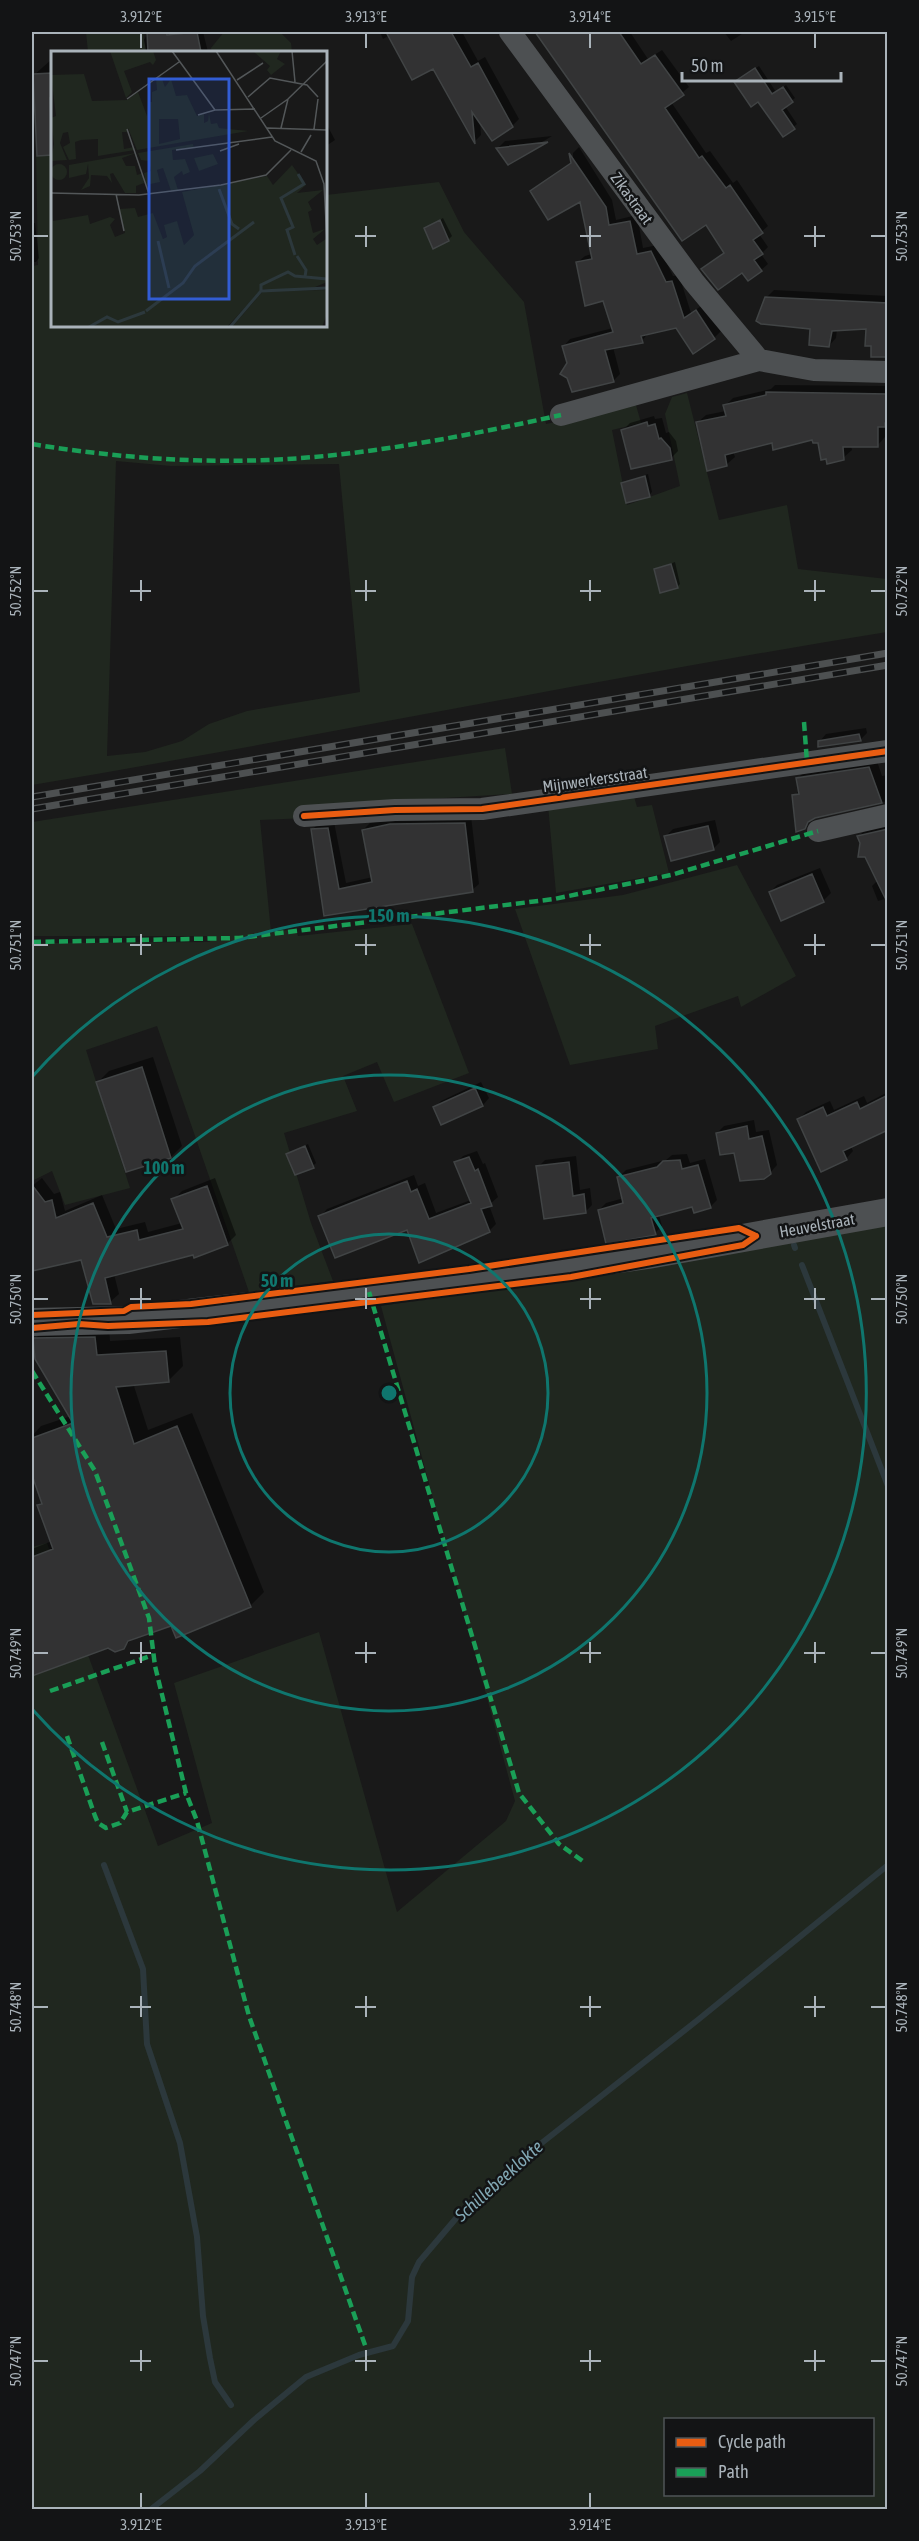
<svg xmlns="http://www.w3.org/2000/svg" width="919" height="2541" viewBox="0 0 919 2541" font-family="'Asap Condensed',sans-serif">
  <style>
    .green { fill: #20271f; fill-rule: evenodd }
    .shadow { fill: #0007 }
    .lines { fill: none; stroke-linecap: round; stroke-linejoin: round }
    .stream { stroke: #2c383c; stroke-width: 6 }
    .building { fill: #323233; stroke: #414445; stroke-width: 1.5 }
    .minor { stroke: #4d5052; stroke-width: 22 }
    .tertiary { stroke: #4d5052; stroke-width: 28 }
    .rail-casing { stroke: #4d5051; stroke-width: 7 }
    .rail { stroke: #131415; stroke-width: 4.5; stroke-dasharray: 14; stroke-linecap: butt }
    .quiet { stroke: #1a9f57; stroke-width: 4.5; stroke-dasharray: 9 4.5; stroke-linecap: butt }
    .cycleway-casing { stroke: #131415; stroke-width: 10 }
    .cycleway { stroke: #e95d12; stroke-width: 6 }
    .ticks { fill: none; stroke: #aab3ba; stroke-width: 2 }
    .ring { fill: none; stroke: #0f766e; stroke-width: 3 }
    .labels { text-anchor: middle; stroke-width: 5; stroke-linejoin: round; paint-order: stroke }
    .street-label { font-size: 16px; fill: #aab3ba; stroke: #131415 }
    .water-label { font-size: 18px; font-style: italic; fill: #82a8b5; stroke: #131415 }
    .inset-river { fill: none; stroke: #2c383c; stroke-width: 3 }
    .inset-road { fill: none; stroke: #535759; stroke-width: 1.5 }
    .view { fill: #325dd4; fill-opacity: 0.15; stroke: #325dd4; stroke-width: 3 }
    .inset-edge { fill: none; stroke: #aab3ba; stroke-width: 3 }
    .centre { fill: #0f766e; stroke: #131415; stroke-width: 3 }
    .ring-label { font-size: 18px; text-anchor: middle; font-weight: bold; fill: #0f766e; stroke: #131415; stroke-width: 5; stroke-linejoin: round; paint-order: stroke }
    .neatline { fill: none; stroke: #aab3ba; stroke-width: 2 }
    .ticks-label { font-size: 15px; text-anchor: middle; fill: #aab3ba }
  </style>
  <rect width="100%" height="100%" fill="#191919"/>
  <path class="green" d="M 86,32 L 143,32 L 146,52 L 88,52 Z
    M 224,32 L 280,32 L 291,43 L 292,52 L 212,52 L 211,48 Z
    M 52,141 L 52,326 L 326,326 L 326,195 L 439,182 L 464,232 L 524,302 L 546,424 L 636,405 L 641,423 L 612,430 L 627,505 L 680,486 L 665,414 L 672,397 L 687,393 L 719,520 L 787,505 L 798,569 L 887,579 L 887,632 C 601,678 317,737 32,785 L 32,266 L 38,265 L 36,148 ZM 116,461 L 171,466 L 339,464 L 360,692 L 247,711 L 209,724 L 182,741 L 145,752 L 107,756 Z
    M 505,748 L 512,794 L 379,802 L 308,818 L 260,820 L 271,932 L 296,929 L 298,936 L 412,924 L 469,1073 L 394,1102 L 377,1062 L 343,1076 L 357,1111 L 284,1133 L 311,1223 L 333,1281 L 249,1292 L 157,1026 L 86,1050 L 130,1188 L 65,1205 L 52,1171 L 32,1181 L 32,943 L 210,942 L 207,936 L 32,936 L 32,822 Z
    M 633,793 L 637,807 L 652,805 L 669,873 L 556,893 L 548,805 Z
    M 737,865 L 796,976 L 741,1007 L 738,996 L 655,1026 L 658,1049 L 570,1065 L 515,909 L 623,895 Z
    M 887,1225 L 887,2509 L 32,2510 L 32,1547 L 47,1543 L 158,1846 L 212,1823 L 174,1683 L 319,1632 L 397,1912 L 506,1821 L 515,1801 L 381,1306 ZM 666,2420 L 872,2420 L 872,2494 L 666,2494 Z"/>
  <path class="shadow" d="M 148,32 L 203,32 L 208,52 L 181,52 L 180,47 L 146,50 L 144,40 Z
    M 380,32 L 462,32 L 478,61 L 485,57 L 519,119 L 512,126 L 480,121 L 481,135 L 475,141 L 434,67 L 390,35 L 383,39 Z
    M 538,32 L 630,32 L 648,59 L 662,50 L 689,87 L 671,102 L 706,153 L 710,151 L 733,183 L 737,180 L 768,226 L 759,234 L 768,247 L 761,254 L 768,264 L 761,270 L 743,270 L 710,263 L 725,252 L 706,223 L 682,239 Z
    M 724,32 L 745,32 L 731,41 Z
    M 52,59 L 52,154 L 34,75 Z
    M 759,66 L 776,92 L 786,85 L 795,98 L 785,106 L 797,124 L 784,135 L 758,100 L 739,79 Z
    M 326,123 L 335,140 L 326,146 Z
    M 552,136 L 508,163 L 498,148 L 505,141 Z
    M 579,147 L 612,200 L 616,220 L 637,215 L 643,248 L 658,245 L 673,276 L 679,275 L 691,313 L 704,304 L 721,331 L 714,338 L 677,326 L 648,333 L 642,341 L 613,347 L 620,374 L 613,381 L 568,363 L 564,346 L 570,339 L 613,328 L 604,299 L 578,262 L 585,256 L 592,254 L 581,200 L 531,191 L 573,161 L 573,153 Z
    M 443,218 L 452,236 L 448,240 L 425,228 Z
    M 32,223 L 35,223 L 39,258 L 36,262 L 32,262 Z
    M 774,290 L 888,296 L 888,356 L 872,345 L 867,328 L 837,329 L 836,338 L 829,346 L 812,327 L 766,298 Z
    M 775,385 L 888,386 L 885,437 L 877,446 L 851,446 L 852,450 L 843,458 L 814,438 L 773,441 L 733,451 L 735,457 L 726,465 L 697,423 L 706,415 L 726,411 L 725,406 L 733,398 L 771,389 Z
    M 654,416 L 655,419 L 662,418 L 666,433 L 669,432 L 676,441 L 678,451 L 671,458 L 623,430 L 630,423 Z
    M 648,474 L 652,492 L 649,495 L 623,483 Z
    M 675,562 L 680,584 L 677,587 L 656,569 Z
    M 866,728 L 867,733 L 860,740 L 819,742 L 826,734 Z
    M 877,761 L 882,776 L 888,775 L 888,801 L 814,816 L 804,828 L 794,796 L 800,790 L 798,778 L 805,771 Z
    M 471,816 L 479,884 L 472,890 L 325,915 L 312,830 L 319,823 L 334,822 L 346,883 L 373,877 L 363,830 L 370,823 L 397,818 Z
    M 715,820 L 720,842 L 713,849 L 666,836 L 673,829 Z
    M 888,823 L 888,898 L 878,901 L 872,886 L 878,880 L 859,836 L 866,829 Z
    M 820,868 L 831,893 L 823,901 L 781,919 L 770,892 L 777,885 Z
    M 153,1057 L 182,1146 L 171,1157 L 127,1170 L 98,1082 L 109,1071 Z
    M 481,1082 L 489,1098 L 483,1105 L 442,1123 L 435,1108 L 441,1101 Z
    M 888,1092 L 888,1126 L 850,1145 L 853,1151 L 846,1159 L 799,1119 L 806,1112 L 830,1101 L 834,1110 L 864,1096 L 867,1103 Z
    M 754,1120 L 756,1132 L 769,1130 L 777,1165 L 770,1173 L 735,1151 L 717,1133 L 724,1126 Z
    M 308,1144 L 316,1163 L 313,1166 L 288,1154 Z
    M 477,1151 L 483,1164 L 485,1163 L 498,1197 L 489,1205 L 496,1224 L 489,1231 L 408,1228 L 320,1217 L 327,1209 L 414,1175 L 418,1186 L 425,1183 L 436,1213 L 471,1200 L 456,1163 L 463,1156 Z
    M 687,1154 L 690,1163 L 705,1159 L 717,1200 L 710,1207 L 693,1205 L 659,1215 L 662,1226 L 655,1233 L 599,1210 L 606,1203 L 624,1198 L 619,1177 L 626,1170 L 666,1160 L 672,1155 Z
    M 576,1156 L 580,1190 L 590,1188 L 592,1205 L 585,1212 L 538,1167 L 545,1160 Z
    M 42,1178 L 54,1194 L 60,1192 L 65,1211 L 102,1195 L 116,1229 L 145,1222 L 148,1232 L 182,1223 L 173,1200 L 182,1191 L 215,1178 L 236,1235 L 227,1244 L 114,1274 L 119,1294 L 110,1302 L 82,1258 L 32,1270 L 32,1186 Z
    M 109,1324 L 110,1341 L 180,1337 L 183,1366 L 169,1380 L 133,1383 L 148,1430 L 192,1413 L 264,1592 L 250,1606 L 172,1624 L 133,1638 L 123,1648 L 108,1647 L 32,1674 L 32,1549 L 52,1541 L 39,1506 L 43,1502 L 32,1470 L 35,1463 L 32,1454 L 32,1436 L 41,1426 L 71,1416 L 35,1339 L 49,1325 Z"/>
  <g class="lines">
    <path class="stream" d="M 794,1245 L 795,1248
      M 802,1265 L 888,1486
      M 104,1865 L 143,1969 L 147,2044 L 180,2143 L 197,2237 L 203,2316 L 210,2358 L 215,2382 L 231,2405
      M 150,2510 L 200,2471 L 254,2420 L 306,2377 L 359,2355 L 393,2346 L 408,2321 L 412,2277 L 419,2262 L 458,2216 L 473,2207 L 529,2153 L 699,2019 L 888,1865"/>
  </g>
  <path class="building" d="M 147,32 L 166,32 L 167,35 L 197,32 L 201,52 L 148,52 Z
    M 386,32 L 451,32 L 471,67 L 478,63 L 513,127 L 492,141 L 472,112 L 475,144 L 433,69 L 412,80 Z
    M 535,32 L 619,32 L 641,64 L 655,55 L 684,95 L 665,108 L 699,158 L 702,156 L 726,188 L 730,185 L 763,233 L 753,240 L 763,254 L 754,260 L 762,271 L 748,281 L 742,273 L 718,290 L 701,269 L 724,253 L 706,225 L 682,241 Z
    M 755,68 L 772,94 L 783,87 L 793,102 L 782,110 L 795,129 L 783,137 L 758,102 L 751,107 L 734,82 Z
    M 52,73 L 52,98 L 50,98 L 52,155 L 37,156 L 33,74 Z
    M 548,142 L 508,165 L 496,148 Z
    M 569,153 L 606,207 L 609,225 L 630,221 L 637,254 L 651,251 L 666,282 L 672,281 L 684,318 L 696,310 L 715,339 L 693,354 L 676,328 L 641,336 L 643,343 L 605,350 L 614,382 L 572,392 L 567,378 L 560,374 L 567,363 L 562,346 L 613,332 L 603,301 L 585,306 L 576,262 L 592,259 L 580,202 L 548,220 L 530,191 L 571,163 Z
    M 440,220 L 449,241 L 433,249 L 424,228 Z
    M 765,297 L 888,303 L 888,357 L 871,357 L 871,346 L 865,346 L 866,329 L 832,331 L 829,347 L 809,345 L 810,329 L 761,324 L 756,321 Z
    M 766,392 L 888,394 L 888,423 L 885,423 L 885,427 L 878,427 L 878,447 L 843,447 L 844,460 L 827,464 L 826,459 L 821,460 L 818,443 L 813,443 L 812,440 L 773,450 L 772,443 L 725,455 L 727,466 L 707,471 L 696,422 L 726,416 L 723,405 L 766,395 Z
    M 647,422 L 648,426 L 655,424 L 659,439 L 661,438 L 670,448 L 672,460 L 631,469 L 621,430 Z
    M 645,476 L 650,497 L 626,503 L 621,483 Z
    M 671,564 L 678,588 L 660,593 L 654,569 Z
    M 859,734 L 861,741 L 818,747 L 818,741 Z
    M 869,767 L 882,803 L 815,818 L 808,822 L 805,829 L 796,832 L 792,795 L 799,794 L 796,778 Z
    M 465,823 L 473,892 L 324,916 L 311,829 L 328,828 L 339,889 L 372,882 L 362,830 L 390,824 Z
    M 708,826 L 714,850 L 671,861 L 664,836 Z
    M 888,829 L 888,904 L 865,857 L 858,857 L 860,843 L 857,836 Z
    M 812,874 L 824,902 L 781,921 L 769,892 Z
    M 142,1067 L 171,1158 L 126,1172 L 96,1082 Z
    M 475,1088 L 483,1106 L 441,1125 L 433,1107 Z
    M 888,1095 L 888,1130 L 843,1151 L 847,1160 L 821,1172 L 797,1119 L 823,1107 L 827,1116 L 857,1102 L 860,1109 Z
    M 747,1126 L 749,1139 L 762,1136 L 771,1174 L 764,1179 L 740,1181 L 734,1153 L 720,1155 L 716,1133 Z
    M 305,1146 L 314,1168 L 295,1175 L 286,1154 Z
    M 469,1157 L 475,1171 L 478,1169 L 492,1206 L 481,1209 L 490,1232 L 419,1263 L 407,1230 L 335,1258 L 318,1216 L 407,1181 L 411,1192 L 417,1189 L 429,1219 L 471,1203 L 454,1162 Z
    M 680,1160 L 682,1169 L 698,1165 L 711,1208 L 694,1213 L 692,1207 L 651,1218 L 656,1235 L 606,1244 L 598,1210 L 623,1203 L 617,1177 L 657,1167 L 663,1161 Z
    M 569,1162 L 573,1196 L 584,1194 L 586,1213 L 544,1219 L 536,1166 Z
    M 32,1185 L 45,1202 L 52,1200 L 56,1218 L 93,1203 L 107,1237 L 137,1230 L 139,1240 L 183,1229 L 171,1199 L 207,1186 L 228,1245 L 194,1258 L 193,1255 L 105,1278 L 111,1304 L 93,1304 L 81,1260 L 32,1271 Z
    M 95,1337 L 97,1355 L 166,1351 L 169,1382 L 116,1387 L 134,1444 L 177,1426 L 251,1607 L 176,1638 L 171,1626 L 128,1641 L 124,1649 L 115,1652 L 108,1648 L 32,1676 L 32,1557 L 53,1549 L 37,1505 L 42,1504 L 32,1475 L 32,1438 L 73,1423 L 35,1359 L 33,1338 Z"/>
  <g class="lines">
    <path class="minor" d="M 510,32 L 694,282 L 759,360
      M 561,415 L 759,360 L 814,370 L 888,372
      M 304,816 L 395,810 L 482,809 L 888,751
      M 818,831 L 888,815"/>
    <path class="tertiary" d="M 32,1322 L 128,1320 L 428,1285 L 648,1255 L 888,1212"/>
    <defs>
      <path id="rail" d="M 32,797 L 888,653
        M 32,809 L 888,665"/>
    </defs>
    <use href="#rail" class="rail-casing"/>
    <use href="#rail" class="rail"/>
    <path class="quiet" d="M 32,444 C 110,457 189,463 268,460 C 365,456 466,436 561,415
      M 804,722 L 807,762
      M 32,942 L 239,938 L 554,899 L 671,875 L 818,831
      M 369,1292 L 519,1793 L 559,1844 L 584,1862
      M 32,1371 L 95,1471 L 149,1618 L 155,1666 L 186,1793 L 197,1821 L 249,2016 L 366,2348
      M 50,1691 L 153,1655
      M 67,1736 L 95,1816 L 98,1823 L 106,1828 L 120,1823 L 127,1812 L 186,1793
      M 102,1742 L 127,1812"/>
    <defs>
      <path id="cycleway" d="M 304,816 L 395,810 L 482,809 L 888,751
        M 32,1315 L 124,1311 L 131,1307 L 191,1304 L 469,1269 L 739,1228 L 756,1236
        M 32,1328 L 79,1324 L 108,1326 L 208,1322 L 571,1277 L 743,1245 L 756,1236"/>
    </defs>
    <use href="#cycleway" class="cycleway-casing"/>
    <use href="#cycleway" class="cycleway"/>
  </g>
  <path class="ticks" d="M 141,33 L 141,48M 366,33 L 366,48M 590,33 L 590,48M 815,33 L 815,48M 366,226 L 366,247M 590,226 L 590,247M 815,226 L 815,247M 33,236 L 48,236M 355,236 L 376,236M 580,236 L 601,236M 804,236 L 825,236M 871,236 L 886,236M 141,580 L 141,601M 366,580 L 366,601M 590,580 L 590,601M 815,580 L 815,601M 33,591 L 48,591M 130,591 L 151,591M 355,591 L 376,591M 580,591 L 601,591M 804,591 L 825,591M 871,591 L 886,591M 141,934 L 141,955M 366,934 L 366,955M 590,934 L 590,955M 815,934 L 815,955M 33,945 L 48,945M 130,945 L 151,945M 355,945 L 376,945M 580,945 L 601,945M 804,945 L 825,945M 871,945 L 886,945M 141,1288 L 141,1309M 366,1288 L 366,1309M 590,1288 L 590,1309M 815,1288 L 815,1309M 33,1299 L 48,1299M 130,1299 L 151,1299M 355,1299 L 376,1299M 580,1299 L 601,1299M 804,1299 L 825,1299M 871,1299 L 886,1299M 141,1642 L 141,1663M 366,1642 L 366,1663M 590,1642 L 590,1663M 815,1642 L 815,1663M 33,1653 L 48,1653M 130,1653 L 151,1653M 355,1653 L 376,1653M 580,1653 L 601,1653M 804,1653 L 825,1653M 871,1653 L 886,1653M 141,1996 L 141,2017M 366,1996 L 366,2017M 590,1996 L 590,2017M 815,1996 L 815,2017M 33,2007 L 48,2007M 130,2007 L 151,2007M 355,2007 L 376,2007M 580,2007 L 601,2007M 804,2007 L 825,2007M 871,2007 L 886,2007M 141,2350 L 141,2371M 366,2350 L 366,2371M 590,2350 L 590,2371M 815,2350 L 815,2371M 33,2361 L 48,2361M 130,2361 L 151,2361M 355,2361 L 376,2361M 580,2361 L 601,2361M 804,2361 L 825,2361M 871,2361 L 886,2361M 141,2493 L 141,2508M 366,2493 L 366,2508M 590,2493 L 590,2508"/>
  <g class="ring">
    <circle cx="389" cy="1393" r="159"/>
    <circle cx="389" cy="1393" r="318"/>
    <path d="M32 1077A477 477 0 1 1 32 1709"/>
  </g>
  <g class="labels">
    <g class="street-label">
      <text transform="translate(632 198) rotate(54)" y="6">Zikastraat</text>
      <text transform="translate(595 779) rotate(-8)" y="6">Mijnwerkersstraat</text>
      <text transform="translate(817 1225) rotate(-10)" y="6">Heuvelstraat</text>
    </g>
    <g class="water-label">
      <text transform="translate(499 2181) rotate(-42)" y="6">Schillebeeklokte</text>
    </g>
  </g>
  <g transform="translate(51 51)">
    <rect width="276" height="276" fill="#191919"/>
    <path d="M 59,0 L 102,0 L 105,9 L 102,14 L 99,11 L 73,20 L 81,41 L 75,47 ZM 202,0 L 230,0 L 226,8 L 234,13 L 220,24 L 216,19 L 219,15 ZM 33,23 L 41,50 L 76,49 L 87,41 L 96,65 L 97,51 L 101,51 L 101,41 L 106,39 L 105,28 L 110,25 L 114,36 L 120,28 L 125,45 L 136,44 L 146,65 L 153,63 L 153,72 L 157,70 L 158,62 L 160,73 L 166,72 L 168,77 L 197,80 L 86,99 L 77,77 L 77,81 L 71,81 L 73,98 L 83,96 L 84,99 L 47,105 L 47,88 L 30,89 L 24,91 L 25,108 L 18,109 L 12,96 L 19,92 L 17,81 L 12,82 L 9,92 L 16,109 L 0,110 L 3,93 L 0,67 L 5,65 L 0,24 ZM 108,68 L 127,68 L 129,88 L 108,93 ZM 142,93 L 143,97 L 121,99 L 122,109 L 134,108 L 139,121 L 132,124 L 131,120 L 123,126 L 127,139 L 120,140 L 112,117 L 106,119 L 109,131 L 95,134 L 93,122 L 100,120 L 98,110 L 90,109 L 87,102 ZM 85,102 L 71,107 L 75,115 L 84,115 L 86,124 L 92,122 L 93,132 L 85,135 L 85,142 L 74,142 L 62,122 L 59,123 L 61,132 L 56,125 L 40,124 L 39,135 L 30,139 L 38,127 L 37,113 L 35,123 L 18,127 L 18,114 ZM 162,103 L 167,113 L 148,120 L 143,107 ZM0 121a8 8 0 1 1 16 0a8 8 0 1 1-16 0ZM 241,114 L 255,134 L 246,142 L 272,139 L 257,151 L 261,159 L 257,161 L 262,182 L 274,178 L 262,188 L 266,194 L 275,188 L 276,231 L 257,239 L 211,238 L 176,276 L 0,276 L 0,157 L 2,170 L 37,164 L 39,173 L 59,166 L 64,168 L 59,174 L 64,186 L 74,182 L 68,158 L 84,157 L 87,166 L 102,162 L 112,188 L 116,186 L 113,174 L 126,170 L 133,194 L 143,184 L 131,141 L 216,125 L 222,134 ZM 276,239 L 276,263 L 271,276 L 181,276 L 212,240 Z" fill="#20271f" fill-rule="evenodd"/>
    <path class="inset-river" d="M 168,138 L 181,173 L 188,178M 107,190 L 118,237M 244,204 L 236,179 L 242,176 L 230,147 L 253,133 L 247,123M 246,205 L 255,219 L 254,226M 210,240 L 210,234 L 237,221 L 244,225 L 276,228M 95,260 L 132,232 L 144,215 L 203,171M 38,276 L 56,266 L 67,271 L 94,261M 179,276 L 210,240 L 276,237"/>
    <path class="inset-road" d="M 121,0 L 164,59M 165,0 L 224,90 L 265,110 L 273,133 L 276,190M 241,0 L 244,31M 186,29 L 212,12M 197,46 L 219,27 L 256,34 L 267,46M 76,48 L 128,11M 147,64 L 164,59 L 204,58M 210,67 L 237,48 L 276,10M 216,77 L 276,79M 230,77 L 237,48M 76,78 L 98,143M 263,78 L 267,48M 125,99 L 221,86M 169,100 L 188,93M 250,101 L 260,84M 0,142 L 88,144 L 170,134 L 215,124 L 240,99M 65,143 L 73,180"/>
    <path class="view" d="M 98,28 L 178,28 L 178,248 L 98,248 Z"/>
    <rect width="276" height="276" class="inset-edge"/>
  </g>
  <circle cx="389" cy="1393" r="9" class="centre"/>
  <g class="ring-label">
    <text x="389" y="922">150 m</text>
    <text x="164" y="1174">100 m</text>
    <text x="277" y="1287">50 m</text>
  </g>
  <rect width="919" height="2541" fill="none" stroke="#131415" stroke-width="66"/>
  <rect x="664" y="2418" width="210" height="78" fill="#131415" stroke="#4f5457" stroke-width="1.5"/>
  <rect x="676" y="2438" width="30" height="9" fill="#e95d12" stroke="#4f5457" stroke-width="1.5"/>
  <text x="718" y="2448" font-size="18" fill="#aab3ba">Cycle path</text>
  <rect x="676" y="2468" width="30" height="9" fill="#1a9f57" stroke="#4f5457" stroke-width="1.5"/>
  <text x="718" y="2478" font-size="18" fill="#aab3ba">Path</text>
  <path d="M682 72v9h159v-9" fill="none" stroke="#aab3ba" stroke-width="3"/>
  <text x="691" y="72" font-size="18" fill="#aab3ba" stroke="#131415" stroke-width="4.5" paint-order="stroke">50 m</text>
  <rect x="33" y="33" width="853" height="2475" class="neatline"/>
  <g class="ticks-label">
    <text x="141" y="22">3.912°E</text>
    <text x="366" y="22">3.913°E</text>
    <text x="590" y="22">3.914°E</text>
    <text x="815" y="22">3.915°E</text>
    <text transform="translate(16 236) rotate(-90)" y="5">50.753°N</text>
    <text transform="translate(902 236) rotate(-90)" y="5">50.753°N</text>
    <text transform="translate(16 591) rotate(-90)" y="5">50.752°N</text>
    <text transform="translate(902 591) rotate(-90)" y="5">50.752°N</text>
    <text transform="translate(16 945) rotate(-90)" y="5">50.751°N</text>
    <text transform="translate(902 945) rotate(-90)" y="5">50.751°N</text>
    <text transform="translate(16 1299) rotate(-90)" y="5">50.750°N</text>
    <text transform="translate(902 1299) rotate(-90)" y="5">50.750°N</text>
    <text transform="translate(16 1653) rotate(-90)" y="5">50.749°N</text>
    <text transform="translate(902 1653) rotate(-90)" y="5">50.749°N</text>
    <text transform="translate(16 2007) rotate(-90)" y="5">50.748°N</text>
    <text transform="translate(902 2007) rotate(-90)" y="5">50.748°N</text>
    <text transform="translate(16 2361) rotate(-90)" y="5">50.747°N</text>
    <text transform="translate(902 2361) rotate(-90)" y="5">50.747°N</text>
    <text x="141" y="2530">3.912°E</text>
    <text x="366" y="2530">3.913°E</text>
    <text x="590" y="2530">3.914°E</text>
  </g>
</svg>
